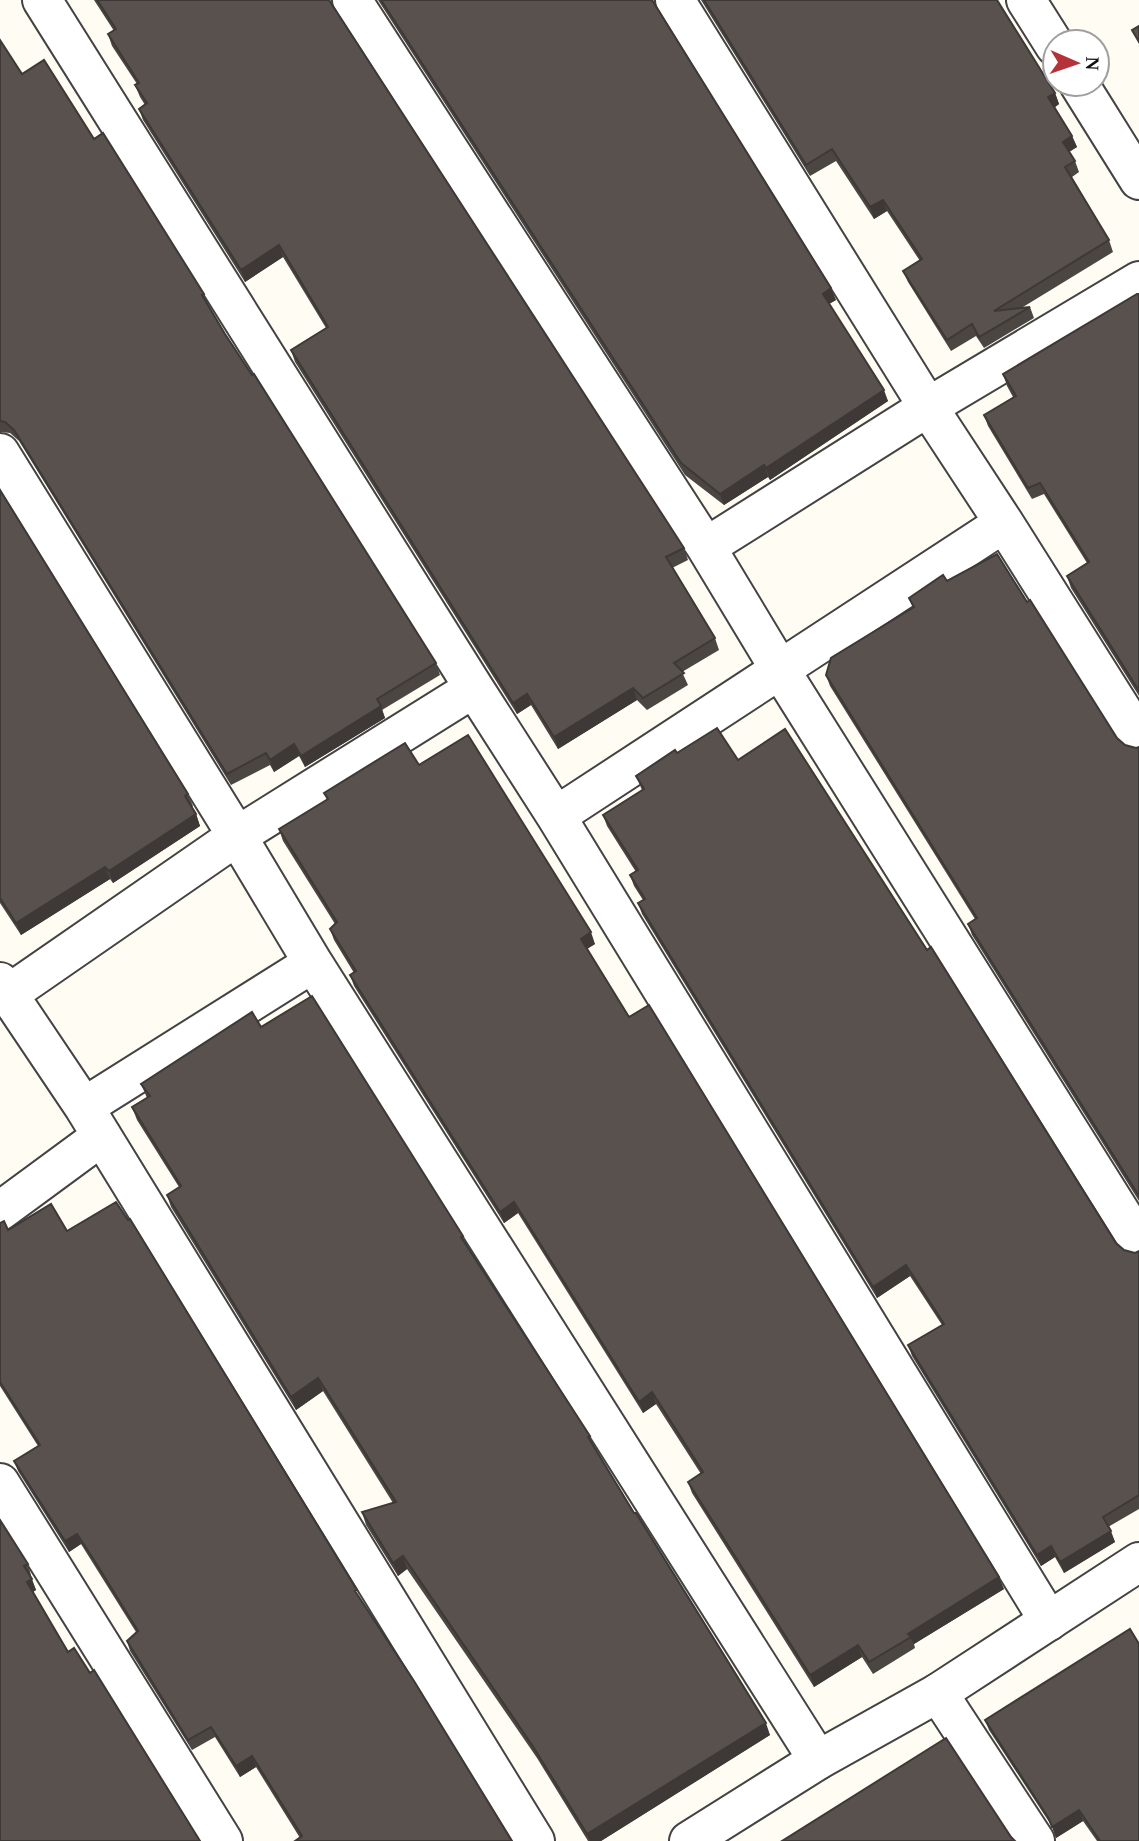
<svg xmlns="http://www.w3.org/2000/svg" width="1139" height="1841" viewBox="0 0 1139 1841" font-family="Georgia,serif">
  <style>
    .lines { fill: none; stroke-linecap: round; stroke-linejoin: round }
    .minor-casing { stroke: #434343; stroke-width: 42 }
    .tertiary-casing { stroke: #434343; stroke-width: 42 }
    .minor { stroke: #fff; stroke-width: 38 }
    .tertiary { stroke: #fff; stroke-width: 38 }
    .wall { fill: #4c4642 }
    .shaded-wall { fill: #3e3936 }
    .building { fill: #58514d; stroke: #3e3936; stroke-width: 2 }
  </style>
  <rect width="100%" height="100%" fill="#fefcf3"/>
  <g class="lines">
    <defs>
      <path id="minor" d="M 42,0 L 474,688 L 556,816 L 1049,1621
        M 352,0 L 706,547 L 779,668 L 1139,1242
        M 675,0 L 928,407 L 1004,523 L 1139,737
        M 1026,0 L 1055,46
        M 1079,84 L 1139,180
        M 0,453 L 237,836 L 313,963 L 818,1760
        M 706,547 L 928,407 L 1139,281
        M 556,816 L 1004,523
        M 0,982 L 84,1107 L 535,1841
        M 7,995 L 237,836 L 474,688
        M 84,1107 L 313,963
        M 0,1211 L 102,1136
        M 0,1483 L 223,1841
        M 938,1693 L 1035,1841"/>
      <path id="tertiary" d="M 689,1841 L 818,1760 L 938,1693 L 1139,1562"/>
    </defs>
    <use href="#minor" class="minor-casing"/>
    <use href="#tertiary" class="tertiary-casing"/>
    <use href="#minor" class="minor"/>
    <use href="#tertiary" class="tertiary"/>
  </g>
  <path class="wall" d="M 94,0 L 330,0 L 331,2 L 684,548 L 688,560 L 672,568 L 715,638 L 719,650 L 682,672 L 688,685 L 647,710 L 637,700 L 558,749 L 531,705 L 517,714 L 295,362 L 291,350 L 326,328 L 283,257 L 245,282 L 143,120 L 139,109 L 145,105 L 140,97 L 135,85 L 137,84 L 112,46 L 108,34 L 114,31 Z
    M 378,0 L 653,0 L 836,300 L 829,304 L 888,401 L 770,480 L 768,477 L 724,505 L 685,475 Z
    M 701,0 L 997,0 L 1055,93 L 1059,104 L 1054,108 L 1072,136 L 1077,147 L 1069,152 L 1075,161 L 1079,172 L 1072,177 L 1109,240 L 1113,252 L 1023,307 L 1030,307 L 1034,318 L 984,348 L 976,336 L 951,351 L 908,282 L 903,271 L 920,261 L 887,211 L 874,219 L 836,161 L 810,176 Z
    M 0,40 L 22,74 L 94,139 L 204,294 L 208,305 L 225,334 L 436,663 L 440,675 L 382,710 L 385,718 L 305,767 L 299,756 L 274,772 L 270,765 L 231,785 L 19,441 L 10,433 L 0,432 Z
    M 1139,294 L 1139,696 L 1071,588 L 1067,576 L 1087,563 L 1044,494 L 1032,499 L 988,426 L 984,415 L 1013,397 L 1007,386 L 1003,374 Z
    M 0,490 L 188,794 L 193,806 L 192,807 L 196,814 L 200,826 L 113,883 L 110,879 L 21,935 L 0,903 Z
    M 947,581 L 1125,745 L 1136,748 L 1139,747 L 1139,1201 L 972,935 L 968,924 L 975,919 L 830,686 L 826,675 L 913,608 L 909,598 Z
    M 677,753 L 738,760 L 1116,1243 L 1124,1250 L 1135,1253 L 1139,1251 L 1139,1509 L 1108,1527 L 1115,1542 L 1064,1573 L 1055,1557 L 1041,1566 L 912,1356 L 908,1345 L 942,1325 L 910,1276 L 877,1298 L 642,914 L 638,903 L 643,900 L 634,886 L 630,875 L 636,872 L 607,826 L 603,815 L 642,790 L 636,776 Z
    M 419,765 L 595,944 L 587,949 L 629,1017 L 1004,1589 L 914,1644 L 915,1648 L 873,1674 L 862,1657 L 814,1687 L 692,1493 L 688,1482 L 701,1474 L 656,1404 L 643,1413 L 518,1213 L 504,1223 L 354,986 L 350,975 L 354,973 L 334,940 L 330,929 L 335,924 L 283,841 L 279,829 L 327,800 L 324,793 Z
    M 261,1027 L 463,1236 L 467,1247 L 594,1447 L 770,1735 L 601,1841 L 588,1841 L 537,1758 L 407,1569 L 398,1576 L 366,1525 L 362,1512 L 393,1503 L 323,1391 L 296,1410 L 171,1207 L 167,1195 L 179,1187 L 137,1120 L 132,1107 L 147,1098 L 141,1084 Z
    M 0,1223 L 8,1230 L 67,1231 L 361,1600 L 512,1841 L 300,1838 L 256,1767 L 240,1777 L 215,1737 L 192,1750 L 130,1651 L 127,1641 L 136,1632 L 81,1544 L 69,1552 L 18,1471 L 14,1461 L 38,1446 L 0,1386 Z
    M 0,1520 L 28,1564 L 31,1575 L 30,1576 L 36,1590 L 33,1592 L 68,1652 L 0,1841 Z
    M 985,1720 L 1139,1841 L 1097,1841 L 1083,1821 L 1056,1838 L 1053,1828 L 989,1730 Z"/>
  <path class="shaded-wall" d="M 1055,93 L 1059,104 L 1052,109 L 1048,97 Z
    M 1072,136 L 1077,147 L 1067,153 L 1063,142 Z
    M 883,200 L 887,211 L 874,219 L 870,207 Z
    M 279,245 L 283,257 L 245,282 L 241,270 Z
    M 831,288 L 836,300 L 827,305 L 823,294 Z
    M 884,390 L 888,401 L 770,480 L 766,468 Z
    M 764,465 L 768,477 L 724,505 L 720,494 Z
    M 633,688 L 637,700 L 558,749 L 554,737 Z
    M 527,694 L 531,705 L 517,714 L 513,703 Z
    M 381,706 L 385,718 L 305,767 L 301,756 Z
    M 294,744 L 299,756 L 274,772 L 270,760 Z
    M 196,814 L 200,826 L 113,883 L 109,871 Z
    M 105,867 L 110,879 L 21,935 L 16,923 Z
    M 591,932 L 595,944 L 585,950 L 581,939 Z
    M 514,1202 L 518,1213 L 504,1223 L 500,1212 Z
    M 906,1265 L 910,1276 L 877,1298 L 873,1287 Z
    M 318,1378 L 323,1391 L 296,1410 L 291,1397 Z
    M 652,1392 L 656,1404 L 643,1413 L 639,1402 Z
    M 1111,1531 L 1115,1542 L 1064,1573 L 1060,1562 Z
    M 77,1534 L 81,1544 L 69,1552 L 65,1541 Z
    M 1051,1546 L 1055,1557 L 1041,1566 L 1037,1555 Z
    M 403,1556 L 407,1569 L 398,1576 L 393,1563 Z
    M 999,1577 L 1004,1589 L 914,1644 L 908,1634 Z
    M 32,1579 L 36,1590 L 31,1593 L 27,1582 Z
    M 858,1645 L 862,1657 L 814,1687 L 810,1675 Z
    M 766,1723 L 770,1735 L 601,1841 L 590,1841 L 587,1834 Z
    M 252,1756 L 256,1767 L 240,1777 L 236,1766 Z
    M 1079,1810 L 1083,1821 L 1056,1838 L 1052,1827 Z"/>
  <path class="building" d="M 97,0 L 329,0 L 684,548 L 666,557 L 715,638 L 674,663 L 684,673 L 643,698 L 633,688 L 554,737 L 527,694 L 513,703 L 291,350 L 328,327 L 279,245 L 241,270 L 139,109 L 147,103 L 135,85 L 139,83 L 108,34 L 116,29 Z
    M 381,0 L 652,0 L 831,288 L 823,294 L 884,390 L 766,468 L 764,465 L 720,494 L 681,463 Z
    M 704,0 L 997,0 L 1055,93 L 1048,97 L 1072,136 L 1063,142 L 1075,161 L 1065,167 L 1109,240 L 994,311 L 1030,307 L 979,337 L 972,324 L 947,340 L 903,271 L 922,259 L 883,200 L 870,207 L 832,149 L 806,165 Z
    M 1139,26 L 1139,42 L 1132,30 Z
    M 0,40 L 22,74 L 44,60 L 94,139 L 103,133 L 204,294 L 202,295 L 225,334 L 252,375 L 254,374 L 436,663 L 377,699 L 381,706 L 301,756 L 294,744 L 270,760 L 266,753 L 227,774 L 14,430 L 5,422 L 0,421 Z
    M 1137,294 L 1139,294 L 1139,691 L 1067,576 L 1089,562 L 1040,483 L 1028,488 L 984,415 L 1016,396 L 1003,374 Z
    M 0,490 L 188,794 L 185,796 L 196,814 L 109,871 L 105,867 L 16,923 L 0,898 Z
    M 997,554 L 1027,602 L 1030,600 L 1117,738 L 1125,745 L 1136,748 L 1139,747 L 1139,1196 L 968,924 L 977,918 L 826,675 L 831,658 L 914,607 L 909,598 L 943,575 L 947,581 Z
    M 717,728 L 738,760 L 785,729 L 927,950 L 931,947 L 1116,1243 L 1124,1250 L 1135,1253 L 1139,1251 L 1139,1495 L 1103,1517 L 1111,1531 L 1060,1562 L 1051,1546 L 1037,1555 L 908,1345 L 944,1324 L 906,1265 L 873,1287 L 638,903 L 645,899 L 630,875 L 638,870 L 603,815 L 644,789 L 636,776 L 675,750 L 677,753 Z
    M 468,735 L 591,932 L 581,939 L 629,1017 L 649,1005 L 999,1577 L 908,1634 L 911,1637 L 869,1662 L 858,1645 L 810,1675 L 688,1482 L 703,1472 L 652,1392 L 639,1402 L 514,1202 L 500,1212 L 350,975 L 356,971 L 330,929 L 337,922 L 279,829 L 328,799 L 324,793 L 405,743 L 419,765 Z
    M 312,996 L 463,1236 L 461,1237 L 485,1274 L 590,1436 L 588,1437 L 634,1513 L 636,1513 L 766,1723 L 587,1834 L 532,1745 L 403,1556 L 393,1563 L 362,1512 L 396,1502 L 318,1378 L 291,1397 L 167,1195 L 181,1186 L 132,1107 L 150,1096 L 141,1084 L 252,1012 L 261,1027 Z
    M 116,1202 L 128,1220 L 130,1219 L 357,1590 L 355,1591 L 414,1681 L 512,1841 L 295,1841 L 302,1836 L 252,1756 L 236,1766 L 211,1727 L 188,1740 L 127,1641 L 138,1631 L 94,1560 L 77,1534 L 65,1541 L 14,1461 L 40,1445 L 0,1382 L 0,1223 L 4,1221 L 8,1230 L 51,1204 L 67,1231 Z
    M 0,1520 L 28,1564 L 24,1566 L 32,1579 L 27,1582 L 68,1652 L 74,1648 L 90,1673 L 94,1670 L 200,1841 L 0,1841 Z
    M 1130,1629 L 1139,1644 L 1139,1841 L 1100,1841 L 1079,1810 L 1052,1827 L 1049,1819 L 985,1720 Z
    M 946,1738 L 1011,1837 L 1015,1841 L 782,1841 Z"/>
  <g transform="translate(1076 63) rotate(92)"><circle r="33" fill="#ffffff" stroke="#9f9f9f" stroke-width="2"/>
  <path d="M0-5L12 26L0 18L-12 26Z" fill="#b53238"/>
  <text y="-10" font-size="19" font-weight="bold" text-anchor="middle" fill="#101010">N</text>
  </g>
</svg>
